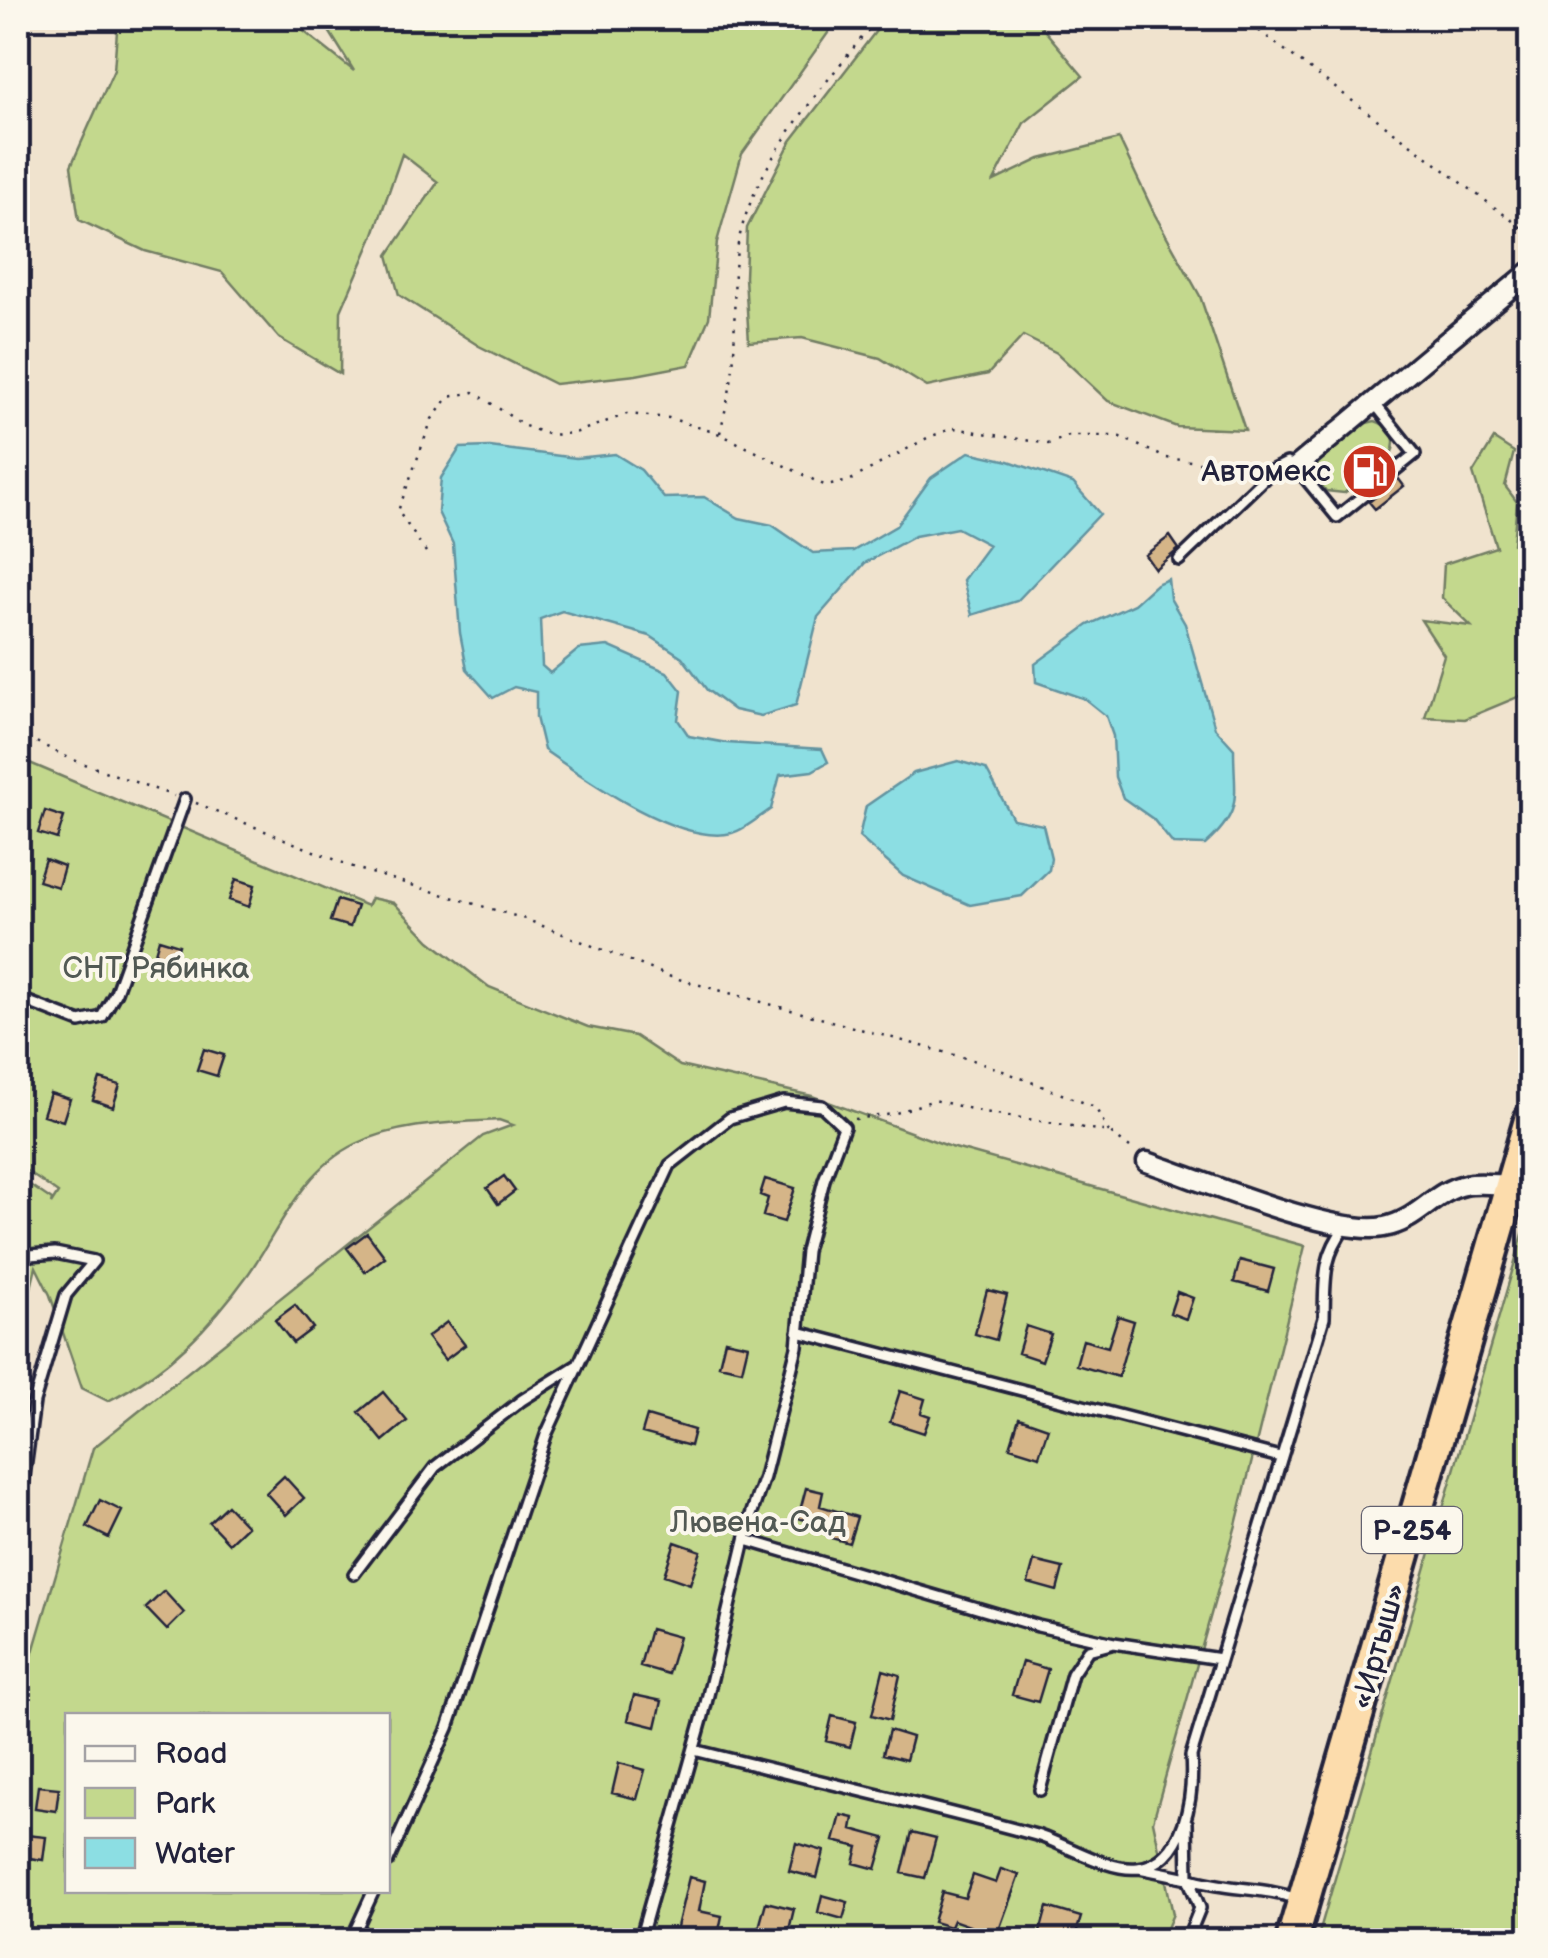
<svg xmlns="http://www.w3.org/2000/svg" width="1548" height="1958" viewBox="0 0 1548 1958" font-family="'Balsamiq Sans',sans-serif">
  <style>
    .green { fill: #c3d88d; stroke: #727d64; stroke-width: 2.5; fill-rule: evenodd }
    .water { fill: #8cdee3; stroke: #6293a0; stroke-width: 2.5 }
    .building { fill: #d5b588; stroke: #22223b; stroke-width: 2.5 }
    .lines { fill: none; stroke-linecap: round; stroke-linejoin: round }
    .service-casing { stroke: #22223b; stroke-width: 16 }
    .minor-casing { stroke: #22223b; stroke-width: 25 }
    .trunk-casing { stroke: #22223b; stroke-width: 38 }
    .path { stroke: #22223b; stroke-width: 2.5; stroke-dasharray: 2.5 8; stroke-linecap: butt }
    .service { stroke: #fbf7ec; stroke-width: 9 }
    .minor { stroke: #fbf7ec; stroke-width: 18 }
    .trunk { stroke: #fcdcac; stroke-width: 30 }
    .labels { text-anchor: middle; stroke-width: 8; stroke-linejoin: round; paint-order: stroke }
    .shield { fill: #fbf7ec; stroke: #636270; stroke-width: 2.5 }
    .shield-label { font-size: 28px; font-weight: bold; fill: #22223b }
    .poi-label { font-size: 30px; fill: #22223b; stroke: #fbf7ec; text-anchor: end }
    .park-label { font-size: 30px; fill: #525954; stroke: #fbf7ec }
    .street-label { font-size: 30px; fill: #22223b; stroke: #fbf7ec }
  </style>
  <rect width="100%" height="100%" fill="#f0e3ce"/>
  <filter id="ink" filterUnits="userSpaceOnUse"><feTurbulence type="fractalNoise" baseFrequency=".01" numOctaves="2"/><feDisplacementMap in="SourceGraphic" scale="20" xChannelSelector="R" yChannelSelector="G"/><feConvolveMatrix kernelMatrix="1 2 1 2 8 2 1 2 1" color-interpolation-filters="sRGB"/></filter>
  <g filter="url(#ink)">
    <path class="green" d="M 118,18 L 287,18 L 354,71 L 321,18 L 832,18 L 833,26 L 742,154 L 717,242 L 709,318 L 689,365 L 636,375 L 555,384 L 479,346 L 399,295 L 388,255 L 438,182 L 402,154 L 373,237 L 341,311 L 340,374 L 279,338 L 222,272 L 145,251 L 79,220 L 71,166 L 114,70 Z
      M 886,18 L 1035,19 L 1083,76 L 1024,123 L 994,181 L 1040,159 L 1119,139 L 1155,215 L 1200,296 L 1245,430 L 1177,427 L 1108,401 L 1057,353 L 1023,336 L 988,374 L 927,387 L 880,358 L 802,338 L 749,342 L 745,277 L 747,228 L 791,141 Z
      M 1375,421 C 1399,429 1399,450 1382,465 L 1368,448 L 1347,465 L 1360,482 L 1344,493 L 1326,491 L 1316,478 L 1318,460 L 1358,425 Z
      M 1494,439 L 1514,452 L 1505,486 L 1517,502 L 1513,544 L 1530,557 L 1530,692 L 1465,719 L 1425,717 L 1444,655 L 1421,620 L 1471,626 L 1442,598 L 1444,564 L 1496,547 L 1473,473 Z
      M 18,758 L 367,906 L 371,898 L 394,903 L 430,941 L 489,987 L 588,1027 L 635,1036 L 680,1066 L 812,1096 L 951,1147 L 1305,1246 L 1236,1525 L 1153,1821 L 1173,1914 L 1162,1940 L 18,1940 L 18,1703 L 93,1448 L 483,1136 L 513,1125 L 499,1120 C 452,1123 399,1123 356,1144 C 302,1170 281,1227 249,1273 C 210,1327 168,1371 108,1401 L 82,1388 L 50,1295 L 36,1267 L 18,1343 L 18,1177 L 52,1200 L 51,1204 L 58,1193 L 18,1165 ZM 68,1716 L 388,1716 L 388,1890 L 68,1890 Z
      M 1530,1210 L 1530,1940 L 1317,1940 Z"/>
    <path class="water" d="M 490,447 L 576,458 L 615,454 L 641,470 L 664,498 L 704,497 L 739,518 L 772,525 L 813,553 L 853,551 L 896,526 L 931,478 L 969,452 L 1009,461 L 1073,483 L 1100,514 L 1017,601 L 972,615 L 963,580 L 989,545 L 957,528 L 915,536 L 865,563 L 818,617 L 796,705 L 761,716 L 734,710 L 707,690 L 682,657 L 650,636 L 562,611 L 540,619 L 542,666 L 550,673 L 579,649 L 608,646 L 667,672 L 682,691 L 678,720 L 689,736 L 727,743 L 822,749 L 828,762 L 812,771 L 780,775 L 771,809 C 760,816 745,830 732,833 C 679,846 587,780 544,750 L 536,717 L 536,692 L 514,687 L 493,698 L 467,669 L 460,633 L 453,544 L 438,512 L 441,478 L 460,448 Z
      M 1168,579 L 1170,598 L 1185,624 L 1215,728 L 1234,749 C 1234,798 1244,810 1205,845 L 1173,844 L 1153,819 L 1123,798 L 1115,777 L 1113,736 L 1106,716 L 1085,699 L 1036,682 L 1035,664 L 1088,625 L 1134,604 L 1156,584 Z
      M 958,761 L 986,769 L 1013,819 L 1043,825 L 1051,858 L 1049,870 L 1022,896 L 970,905 L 903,876 L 859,837 L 866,806 L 914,773 Z"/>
    <path class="building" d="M 1365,452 L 1381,471 L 1368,482 L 1352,462 Z
      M 1398,478 L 1404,486 L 1375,509 L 1369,502 Z
      M 1170,536 L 1179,549 L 1155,569 L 1145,555 Z
      M 45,811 L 64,817 L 57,839 L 38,833 Z
      M 45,859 L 64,866 L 58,887 L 38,881 Z
      M 236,879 L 255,885 L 249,907 L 229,900 Z
      M 337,900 L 357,906 L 350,927 L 330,921 Z
      M 159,939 L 179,945 L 173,967 L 153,960 Z
      M 204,1049 L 224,1055 L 217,1076 L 197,1070 Z
      M 100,1079 L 120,1085 L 113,1107 L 93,1100 Z
      M 50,1093 L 70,1099 L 63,1121 L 43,1115 Z
      M 504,1176 L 515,1191 L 498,1204 L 487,1188 Z
      M 765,1179 L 795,1188 L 784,1222 L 763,1216 L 768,1198 L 760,1195 Z
      M 367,1233 L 385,1257 L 365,1272 L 347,1248 Z
      M 1240,1260 L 1274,1269 L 1268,1291 L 1234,1282 Z
      M 987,1290 L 1007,1295 L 996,1340 L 975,1334 Z
      M 1177,1292 L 1193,1298 L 1186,1319 L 1170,1313 Z
      M 295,1305 L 313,1328 L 293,1343 L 275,1320 Z
      M 1118,1316 L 1134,1321 L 1118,1377 L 1076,1365 L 1083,1340 L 1108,1347 Z
      M 447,1322 L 465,1345 L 445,1360 L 427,1337 Z
      M 1026,1326 L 1051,1334 L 1042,1361 L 1018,1353 Z
      M 725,1340 L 748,1345 L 742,1370 L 719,1365 Z
      M 900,1391 L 925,1399 L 921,1413 L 930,1416 L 924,1433 L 890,1422 Z
      M 383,1392 L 407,1421 L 383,1441 L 359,1412 Z
      M 647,1416 L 694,1430 L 690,1446 L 642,1433 Z
      M 1019,1418 L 1048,1428 L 1039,1456 L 1010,1447 Z
      M 284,1476 L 304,1498 L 286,1515 L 266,1493 Z
      M 806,1488 L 823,1492 L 820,1506 L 857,1517 L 849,1543 L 831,1538 L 834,1527 L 798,1518 Z
      M 100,1500 L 122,1511 L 109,1538 L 87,1527 Z
      M 227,1505 L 247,1526 L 229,1543 L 209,1522 Z
      M 675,1542 L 701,1551 L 690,1584 L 664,1575 Z
      M 1034,1561 L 1063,1568 L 1057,1591 L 1028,1583 Z
      M 164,1591 L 184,1613 L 167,1630 L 146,1608 Z
      M 650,1629 L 679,1637 L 668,1674 L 640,1666 Z
      M 1022,1662 L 1048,1669 L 1038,1702 L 1012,1695 Z
      M 883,1670 L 900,1675 L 890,1720 L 872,1715 Z
      M 634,1695 L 662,1701 L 656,1727 L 628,1720 Z
      M 832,1716 L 856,1722 L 850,1747 L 826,1741 Z
      M 889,1730 L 912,1737 L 906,1760 L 883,1754 Z
      M 619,1763 L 645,1770 L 637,1799 L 612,1793 Z
      M 38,1786 L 59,1788 L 56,1811 L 35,1808 Z
      M 841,1815 L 854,1818 L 852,1829 L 885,1838 L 876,1869 L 854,1863 L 858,1847 L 834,1841 Z
      M 912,1832 L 936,1838 L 925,1878 L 902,1873 Z
      M 26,1835 L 46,1837 L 43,1860 L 23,1857 Z
      M 796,1843 L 824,1851 L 817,1878 L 789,1871 Z
      M 1001,1869 L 1019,1875 L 997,1936 L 953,1920 L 950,1927 L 933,1922 L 942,1892 L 965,1898 L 973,1875 L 996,1883 Z
      M 689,1877 L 705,1881 L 699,1911 L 722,1916 L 717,1940 L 676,1931 Z
      M 822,1895 L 848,1902 L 843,1919 L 818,1912 Z
      M 766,1902 L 794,1909 L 787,1938 L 758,1931 Z
      M 1047,1907 L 1081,1917 L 1074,1940 L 1039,1936 Z"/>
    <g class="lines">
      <defs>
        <path id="service" d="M 1179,560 L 1273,470 L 1287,463 L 1296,467 L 1337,517 L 1415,454 L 1375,404
          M 18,998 L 80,1022 L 102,1017 L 116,992 L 185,799
          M 18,1256 L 55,1253 L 94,1261 L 66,1295 L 34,1402 L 18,1521
          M 798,1332 L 1280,1457
          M 746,1540 L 1038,1626 L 1114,1643 L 1220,1659
          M 354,1574 L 435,1467 L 522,1400 L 576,1366
          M 694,1750 C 808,1779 923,1804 1036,1835 C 1064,1843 1109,1872 1138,1868 C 1186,1862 1194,1794 1191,1756 L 1324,1318 C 1325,1280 1322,1257 1346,1226
          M 1040,1790 L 1072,1674 L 1088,1650 L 1111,1644
          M 1187,1823 L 1188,1878 C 1226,1891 1264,1886 1300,1900
          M 388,1861 L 448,1728 L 546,1435 L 670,1165 L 730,1118 L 784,1102 L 822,1106 L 844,1127 L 824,1180 L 806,1251 L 797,1347 L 764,1477 L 751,1515 L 703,1716 L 640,1940
          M 1139,1868 L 1188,1878 L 1200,1908 L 1187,1940
          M 351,1940 L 374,1890"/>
        <path id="minor" d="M 1296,467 L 1530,272
          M 1147,1162 C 1200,1180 1335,1237 1384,1227 C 1418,1221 1434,1191 1465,1185 C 1479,1182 1497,1185 1512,1185"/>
        <path id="trunk" d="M 1292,1940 L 1530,1120"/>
      </defs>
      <use href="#service" class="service-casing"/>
      <use href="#minor" class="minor-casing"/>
      <use href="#trunk" class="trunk-casing"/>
      <path class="path" d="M 1242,18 L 1530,234
        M 720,433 C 725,411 731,389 733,366 C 737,326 731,283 738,244 C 755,158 826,85 877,18
        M 426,552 L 398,511 L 432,419 L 449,397 L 474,392 L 525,426 L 550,435 L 575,433 L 627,414 L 669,418 L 720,434 L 826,486 L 849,481 L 929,437 L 954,428 L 1048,444 L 1069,436 L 1118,436 L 1166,458 L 1257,469
        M 18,733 L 71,759 L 174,796
        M 196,803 L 358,869 L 525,919 L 671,977 L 980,1062 L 1095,1107 L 1109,1132
        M 855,1119 L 893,1114 L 934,1100 L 984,1112 L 1109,1132 L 1134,1151"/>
      <use href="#service" class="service"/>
      <use href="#minor" class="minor"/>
      <use href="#trunk" class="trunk"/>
    </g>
  </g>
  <defs>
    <symbol id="fuel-disc" viewBox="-11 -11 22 22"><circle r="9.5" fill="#c8321e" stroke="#fbf7ec"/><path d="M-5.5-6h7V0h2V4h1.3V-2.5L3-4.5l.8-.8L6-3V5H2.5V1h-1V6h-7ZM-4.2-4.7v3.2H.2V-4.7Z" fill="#fff"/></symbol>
  </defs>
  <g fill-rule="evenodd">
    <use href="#fuel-disc" x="1338" y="440" width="63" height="63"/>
  </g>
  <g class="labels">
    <rect class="shield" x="1362" y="1507" width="100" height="46" rx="8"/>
    <g class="shield-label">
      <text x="1412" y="1540">Р-254</text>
    </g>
    <g class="poi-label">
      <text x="1331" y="481">Автомекс</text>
    </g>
    <g class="park-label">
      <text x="156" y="978">СНТ Рябинка</text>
      <text x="758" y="1532">Лювена-Сад</text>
    </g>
    <g class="street-label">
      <text transform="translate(1378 1646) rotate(-74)" y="10">«Иртыш»</text>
    </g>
  </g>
  <rect width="1548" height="1958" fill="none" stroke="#fbf7ec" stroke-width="60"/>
  <rect x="30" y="30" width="1488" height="1898" fill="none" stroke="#22223b" stroke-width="4" filter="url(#ink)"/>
  <rect x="65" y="1713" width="325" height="180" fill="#fbf7ec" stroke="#a4a2a5" stroke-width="2.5"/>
  <rect x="85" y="1746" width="50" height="15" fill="#fbf7ec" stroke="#a4a2a5" stroke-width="2.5"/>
  <text x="155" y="1763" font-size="30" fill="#22223b">Road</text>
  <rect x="85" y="1788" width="50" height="30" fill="#c3d88d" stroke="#a4a2a5" stroke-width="2.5"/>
  <text x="155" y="1813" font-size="30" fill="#22223b">Park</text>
  <rect x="85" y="1838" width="50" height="30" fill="#8cdee3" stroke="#a4a2a5" stroke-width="2.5"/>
  <text x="155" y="1863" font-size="30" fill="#22223b">Water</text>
</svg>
